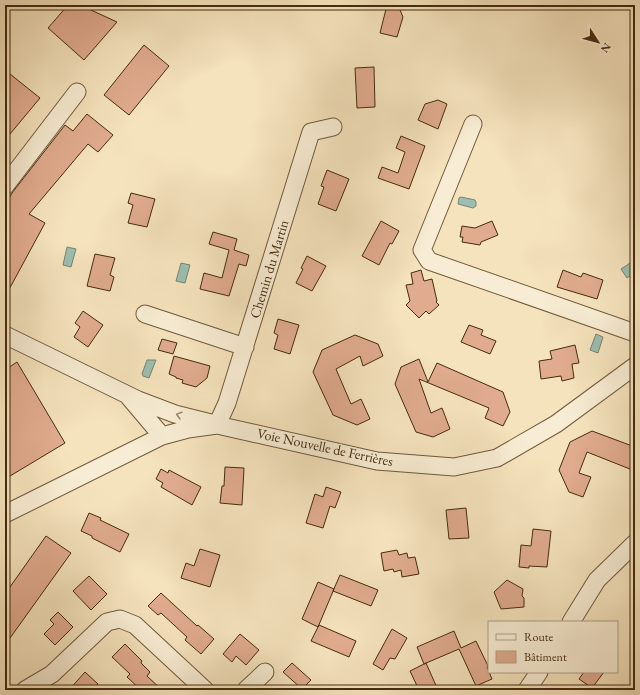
<svg xmlns="http://www.w3.org/2000/svg" width="640" height="695" viewBox="0 0 640 695" font-family="'EB Garamond',serif">
  <style>
    .water { fill: #9cbeb2; stroke: #798371 }
    .building { fill: #e0ab8e; stroke: #452b10 }
    .lines { fill: none; stroke-linecap: round; stroke-linejoin: round }
    .minor-casing { stroke: #71593b; stroke-width: 19 }
    .minor { stroke: #f8edd4; stroke-width: 17 }
    .oneway { stroke: #9e8c72 }
    .labels { text-anchor: middle; stroke-width: 3; stroke-linejoin: round; paint-order: stroke }
    .street-label { font-size: 14px; fill: #452b10; stroke: #f8edd4 }
  </style>
  <rect width="100%" height="100%" fill="#f5e3bd"/>
  <filter id="stains"><feTurbulence type="fractalNoise" baseFrequency=".005" numOctaves="4"/><feColorMatrix values="0 0 0 0 .2 0 0 0 0 .09 0 0 0 0 .02 0 0 0 .5 -.17"/></filter>
  <radialGradient id="worn" r=".72"><stop offset=".6" stop-color="#630" stop-opacity="0"/><stop offset="1" stop-color="#630" stop-opacity=".3"/></radialGradient>
  <path class="water" d="M 461,197 L 475,200 L 476,202 L 476,206 L 473,208 L 458,204 L 459,198 Z
    M 67,247 L 76,249 L 71,267 L 63,265 Z
    M 635,260 L 635,272 L 627,278 L 621,269 Z
    M 181,263 L 190,265 L 185,283 L 176,281 Z
    M 596,334 L 603,337 L 598,353 L 590,350 Z
    M 147,360 L 156,360 L 149,378 L 143,376 L 142,374 Z"/>
  <path class="building" d="M 68,5 L 80,5 L 117,22 L 84,60 L 48,28 Z
    M 387,5 L 398,5 L 403,17 L 397,37 L 380,33 Z
    M 144,45 L 169,66 L 129,115 L 104,95 Z
    M 374,67 L 375,107 L 357,108 L 355,68 Z
    M 5,70 L 40,98 L 5,140 Z
    M 438,100 L 447,104 L 438,129 L 418,120 L 425,104 Z
    M 87,114 L 113,135 L 98,152 L 88,144 L 29,214 L 45,223 L 5,297 L 5,206 L 12,193 L 65,125 L 73,131 Z
    M 401,136 L 425,146 L 409,189 L 378,178 L 382,167 L 398,173 L 405,152 L 396,148 Z
    M 327,170 L 349,179 L 336,211 L 318,204 L 324,187 L 321,186 Z
    M 131,193 L 155,199 L 147,227 L 128,223 L 133,205 L 128,203 Z
    M 381,221 L 399,231 L 392,244 L 390,243 L 379,265 L 362,256 Z
    M 492,221 L 498,235 L 481,242 L 480,245 L 462,242 L 463,237 L 460,237 L 462,226 L 475,228 Z
    M 213,232 L 237,239 L 234,250 L 249,255 L 246,266 L 239,264 L 229,296 L 200,289 L 204,273 L 222,278 L 229,250 L 209,244 Z
    M 95,254 L 115,258 L 110,275 L 114,277 L 110,291 L 87,286 Z
    M 307,256 L 326,266 L 312,291 L 296,283 L 303,269 L 301,268 Z
    M 421,270 L 424,281 L 432,279 L 437,301 L 436,302 L 439,305 L 429,314 L 426,311 L 419,318 L 406,305 L 410,301 L 406,285 L 413,284 L 411,273 Z
    M 563,270 L 581,277 L 583,273 L 603,280 L 597,299 L 557,287 Z
    M 83,311 L 103,325 L 88,347 L 74,337 L 80,327 L 75,323 Z
    M 278,319 L 299,325 L 290,354 L 274,349 L 278,335 L 274,333 Z
    M 469,325 L 483,330 L 481,335 L 496,341 L 490,354 L 461,342 Z
    M 355,335 L 378,344 L 383,356 L 363,366 L 360,356 L 336,369 L 351,404 L 361,399 L 370,419 L 357,425 L 333,415 L 313,372 L 322,350 Z
    M 162,339 L 177,343 L 173,354 L 158,350 Z
    M 575,345 L 579,363 L 572,364 L 574,378 L 562,381 L 561,376 L 541,379 L 539,361 L 552,359 L 550,351 Z
    M 174,356 L 210,366 L 207,378 L 196,387 L 182,383 L 183,380 L 176,378 L 176,377 L 169,374 Z
    M 419,359 L 428,382 L 437,363 L 503,392 L 510,412 L 503,426 L 485,418 L 489,408 L 419,379 L 431,413 L 442,408 L 450,429 L 433,437 L 416,432 L 395,384 L 401,367 Z
    M 17,362 L 65,443 L 5,479 L 5,370 Z
    M 592,431 L 635,447 L 635,471 L 587,452 L 579,473 L 591,477 L 583,497 L 569,492 L 559,470 L 570,442 Z
    M 225,467 L 244,468 L 242,505 L 220,503 L 222,486 L 224,486 Z
    M 161,469 L 168,473 L 169,470 L 201,487 L 192,505 L 161,487 L 163,483 L 156,479 Z
    M 326,487 L 341,492 L 335,508 L 330,506 L 323,528 L 306,523 L 315,494 L 323,497 Z
    M 466,508 L 469,538 L 449,539 L 446,510 Z
    M 89,513 L 101,518 L 100,520 L 129,534 L 120,552 L 92,538 L 92,536 L 81,531 Z
    M 533,529 L 551,531 L 547,567 L 529,566 L 529,568 L 519,567 L 521,545 L 531,546 Z
    M 46,536 L 71,553 L 5,645 L 5,594 Z
    M 200,549 L 220,555 L 210,587 L 181,578 L 186,563 L 194,566 Z
    M 397,550 L 399,555 L 407,553 L 408,558 L 415,557 L 419,574 L 402,577 L 401,570 L 394,572 L 393,569 L 384,571 L 381,553 Z
    M 340,575 L 378,590 L 371,606 L 333,591 Z
    M 89,576 L 107,594 L 91,610 L 73,591 Z
    M 507,580 L 523,589 L 522,596 L 524,598 L 524,607 L 501,609 L 494,592 Z
    M 318,582 L 334,589 L 318,627 L 302,619 Z
    M 161,593 L 197,626 L 198,625 L 214,639 L 201,654 L 185,640 L 187,637 L 161,613 L 158,615 L 148,606 Z
    M 58,612 L 73,627 L 55,645 L 44,634 L 54,624 L 50,620 Z
    M 319,625 L 356,641 L 349,657 L 311,641 Z
    M 392,629 L 407,638 L 395,659 L 390,658 L 383,670 L 373,664 Z
    M 454,631 L 461,648 L 476,641 L 488,666 L 487,667 L 492,679 L 476,686 L 459,649 L 424,664 L 417,647 Z
    M 240,634 L 259,650 L 246,665 L 236,656 L 232,662 L 223,654 Z
    M 125,644 L 142,661 L 141,663 L 150,672 L 147,676 L 162,690 L 141,690 L 127,677 L 130,674 L 112,657 Z
    M 292,663 L 311,680 L 302,689 L 283,672 Z
    M 426,663 L 438,690 L 419,690 L 410,671 Z
    M 85,672 L 98,684 L 92,690 L 69,690 Z
    M 584,672 L 604,672 L 592,688 L 579,679 Z"/>
  <g class="lines">
    <defs>
      <path id="minor" d="M 473,124 L 422,250 L 429,261 L 635,333
        M 5,186 L 77,92
        M 145,314 L 245,347
        M 5,335 L 138,400 L 175,414 L 211,423
        M 129,397 L 162,436
        M 217,425 L 227,403 L 311,132 L 333,127
        M 5,514 L 162,436 L 188,429 L 217,425 L 377,461 L 454,467 L 497,458 L 556,424 L 635,366
        M 571,622 L 597,580 L 635,543
        M 25,690 L 52,674 L 107,622 L 120,619 L 135,625 L 205,690
        M 246,690 L 265,672
        M 527,690 L 539,672"/>
    </defs>
    <use href="#minor" class="minor-casing"/>
    <use href="#minor" class="minor"/>
  </g>
  <defs><path id="oneway-chevron" d="M-2-3.5L2.5 0L-2 3.5" fill="none" stroke-width="1.6" stroke-linecap="round" stroke-linejoin="round"/></defs>
  <use class="oneway" href="#oneway-chevron" transform="translate(179 415) rotate(-164)"/>
  <g class="labels">
    <g class="street-label">
      <text transform="translate(269 269) rotate(-73)" y="5">Chemin du Martin</text>
      <text transform="translate(325 447) rotate(12)" y="5">Voie Nouvelle de Ferrières</text>
    </g>
  </g>
  <rect width="640" height="695" fill="none" stroke="#f5e3bd" stroke-width="20"/>
  <rect x="6" y="6" width="628" height="683" fill="none" stroke="#452b10" stroke-width="2"/>
  <rect x="10" y="10" width="620" height="675" fill="none" stroke="#452b10"/>
  <rect x="488" y="621" width="130" height="52" fill="#f8edd4" stroke="#b09f86"/>
  <rect x="496" y="634" width="20" height="6" fill="#f8edd4" stroke="#b09f86"/>
  <text x="524" y="641" font-size="12" fill="#452b10">Route</text>
  <rect x="496" y="651" width="20" height="12" fill="#e0ab8e" stroke="#b09f86"/>
  <text x="524" y="661" font-size="12" fill="#452b10">Bâtiment</text>
  <g transform="translate(598 42) rotate(126)" stroke="#f8edd4" stroke-width="3" paint-order="stroke">
  <path d="M0-3L7 15L0 10L-7 15Z" fill="#452b10"/>
  <text y="-6" font-size="11" font-weight="bold" text-anchor="middle" fill="#452b10">N</text>
  </g>
  <rect width="100%" height="100%" filter="url(#stains)"/>
  <rect width="100%" height="100%" fill="url(#worn)"/>
</svg>
